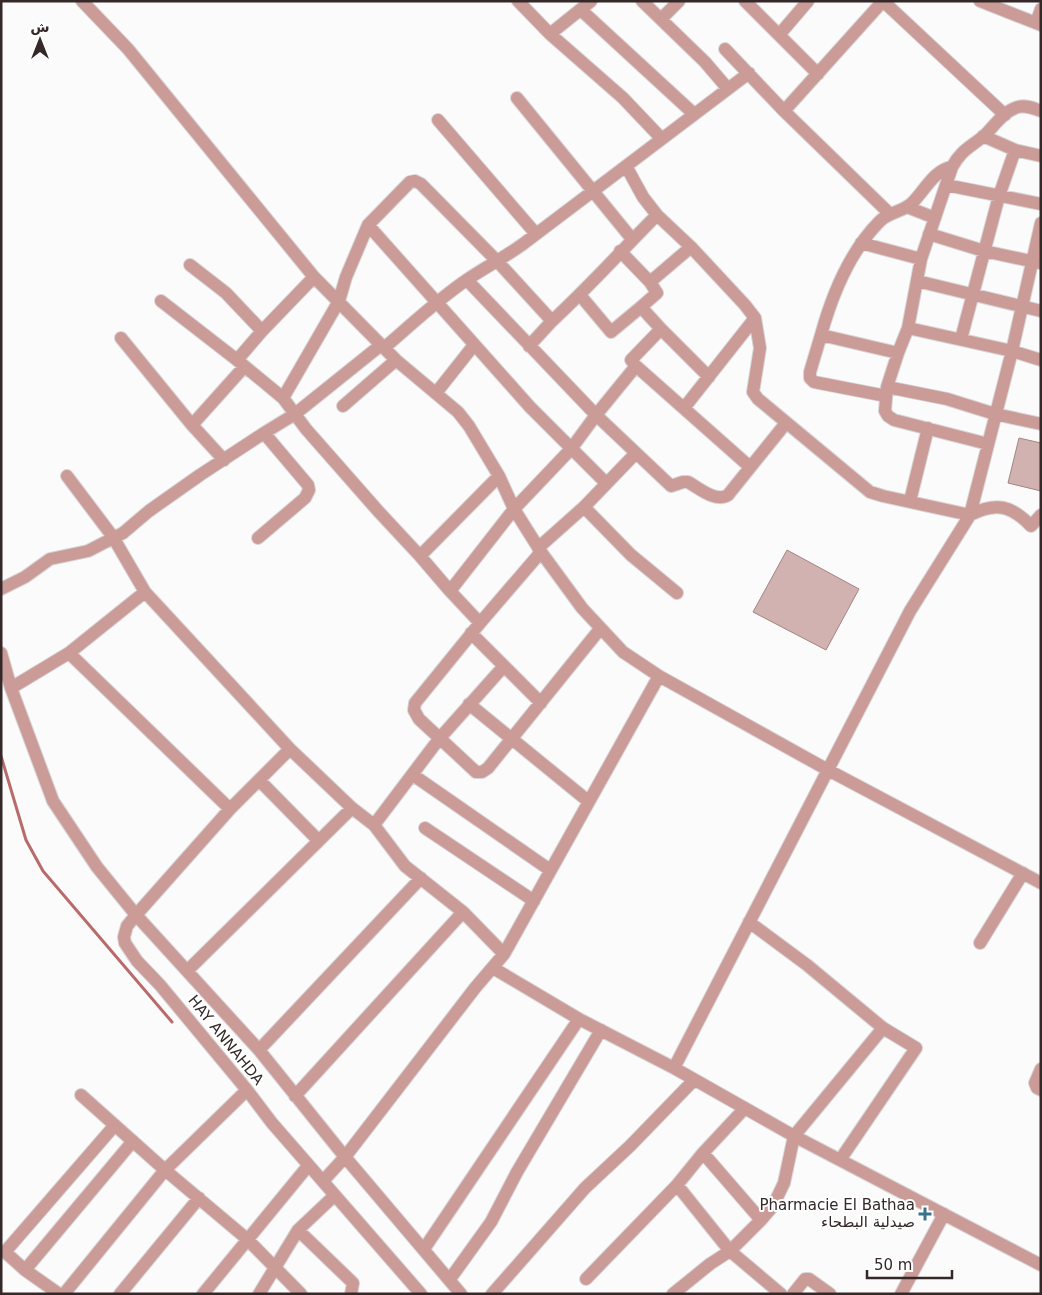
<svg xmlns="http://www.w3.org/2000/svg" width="1042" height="1295" viewBox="0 0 1042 1295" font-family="'DejaVu Sans','Noto Sans Arabic',sans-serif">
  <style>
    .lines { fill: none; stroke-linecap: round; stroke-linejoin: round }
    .stream { stroke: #b86b6a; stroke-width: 3 }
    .building { fill: #d1b2b0; stroke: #a28583 }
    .minor-casing { stroke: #d7d5d5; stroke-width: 14 }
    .minor { stroke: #cb9b98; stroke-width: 12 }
    .poi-dot { fill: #39708b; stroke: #fff; stroke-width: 2 }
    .labels { text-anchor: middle; stroke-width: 4; stroke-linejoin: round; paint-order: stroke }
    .street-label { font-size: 15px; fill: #342828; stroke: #fff }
    .poi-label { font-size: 15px; fill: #342828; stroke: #fff; text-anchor: end }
  </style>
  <rect width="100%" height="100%" fill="#fbfbfb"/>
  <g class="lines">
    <path class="stream" d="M 1,756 L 26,840 L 43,871 L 172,1022"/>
  </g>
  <path class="building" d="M 1019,438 L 1041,443 L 1041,491 L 1008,483 Z
    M 787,550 L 859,589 L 826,650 L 753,612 Z"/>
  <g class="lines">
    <defs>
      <path id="minor" d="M 82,1 L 128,49 L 314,277 L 396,360 L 458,412 L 469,426 L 499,476 L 514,509 L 541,552 L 582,608 L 623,652 L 659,676 L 828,770 L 1041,883
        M 518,1 L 550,34 L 623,98 L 661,138
        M 642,1 L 705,62 L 728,89
        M 745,1 L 818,74
        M 980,1 L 1041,25
        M 581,10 L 694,114
        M 661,19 L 679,1
        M 1036,23 L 1041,9
        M 550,34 L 591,1
        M 779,35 L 808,1
        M 725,49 L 784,111
        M 517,98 L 632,239
        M 438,120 L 536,234
        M 983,136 L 1015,150 L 1041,156
        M 626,166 L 643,197 L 657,215 L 691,247 L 745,305 L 755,318 L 760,348 L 753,392 L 758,399 L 870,492 L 883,496 L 970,515 C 996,502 1011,505 1031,526 L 1041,515
        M 946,185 L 1041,204
        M 907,207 L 935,218
        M 889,213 L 784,111 L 883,1 L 1005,115
        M 368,225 L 530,407 L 606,483
        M 929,234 L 984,251 L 1040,263
        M 861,243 L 921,259
        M 620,251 L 650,282
        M 190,265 L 226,293 L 262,331
        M 314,277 L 262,331 L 237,360 L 283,398 L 306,429 L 379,512 L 420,556 L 450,591 L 480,623 L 541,552
        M 467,280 L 596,415 L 671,486 L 683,482 L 688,482 C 699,488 716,503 728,495 L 786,423
        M 917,281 L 1041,311
        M 580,295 L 611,332 L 641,307
        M 161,301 L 237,360
        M 552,321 C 589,287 622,250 657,215
        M 908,328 L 1012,351 L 1041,360
        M 661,329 L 641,307 L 657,293 L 650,282 L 691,247
        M 821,335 L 810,372 L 810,378 L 814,382 L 886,396
        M 121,338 L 192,425 L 224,460
        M 961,339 L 999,196 L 1015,150
        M 384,348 C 411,325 438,299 468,279 C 486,267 505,257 523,244 L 749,73
        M 898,353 L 821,335 C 832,295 850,251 880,221 C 890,211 904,212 913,202 C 925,190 934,170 952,167
        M 636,366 L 631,360 L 661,329 L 709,377
        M 887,387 L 947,399 L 995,414 L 1041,424
        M 436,393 L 474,345
        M 283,398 L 339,301 L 346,277 L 368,225 L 410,182 L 415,181 L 421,184 L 498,262 L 552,321 L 529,346
        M 343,406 L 396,360
        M 684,408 L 755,318
        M 192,425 L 244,367
        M 988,444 L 894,420 L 888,416 L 885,411 L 887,387 L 898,353 L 908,328 L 921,259 L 952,167 C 962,149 971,147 985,135 C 995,125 1004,111 1018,107 C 1026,105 1033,108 1041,111
        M 67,476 L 113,537 L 145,592 L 290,749
        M 910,501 L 928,428
        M 584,507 L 631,555 L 677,593
        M 258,538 L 305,498 L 309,490 L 308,485 L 264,433
        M 538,548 L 584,507 L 636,453
        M 420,556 L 499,476
        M 1,589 L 25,577 L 50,559 L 88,551 L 123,533 L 149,511 L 200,475 L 264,433 L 295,414 L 381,345
        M 450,591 L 514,509 L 571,449 L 596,415 L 636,366 L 750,467
        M 480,623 L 415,703 L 414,710 L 419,719 L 476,772 L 482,772 L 488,768 L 600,629
        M 471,633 L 541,703
        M 1,653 L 11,688 L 53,801 L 97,867 L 136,915 L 259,1050 L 345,1157 L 461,1294
        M 69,653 L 230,809
        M 11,688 L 69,653 L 145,592
        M 469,704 L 588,801
        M 413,775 L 550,870
        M 259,780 L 318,840
        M 374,825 L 439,739 L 504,666
        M 425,828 L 534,901
        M 749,922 L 807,965 L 883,1028 L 916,1048 L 840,1160
        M 980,943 L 1023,873
        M 493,968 L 579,1019 L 674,1068 L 794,1136 L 1041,1265
        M 187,971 L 352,808
        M 259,1050 L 421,878
        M 674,1068 L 910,611 L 970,515 L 1012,351 L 1041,223
        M 1041,1069 L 1035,1083 L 1037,1088 L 1041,1090
        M 81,1095 L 165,1170 L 247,1239 L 301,1294
        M 295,1096 L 463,912
        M 703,1153 L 761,1220
        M 323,1181 L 345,1157 L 475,988 L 504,954 L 659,676
        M 677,1185 L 730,1251 L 781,1294
        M 298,1230 L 353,1283 L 351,1294
        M 424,1249 L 579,1019
        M 25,1270 L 133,1141
        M 450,1279 L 491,1222 L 517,1172 L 601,1030
        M 586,1279 L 677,1185 L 703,1153 L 745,1108
        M 59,1294 L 25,1270 L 5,1252 L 115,1125
        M 64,1294 L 165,1170 L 247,1090
        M 120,1294 L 199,1198
        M 203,1294 L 308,1166
        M 259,1294 L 298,1230 L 334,1196
        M 421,1294 L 272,1123 L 247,1090 L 160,985 L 137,961 L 125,943 L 124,937 L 127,926 L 136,915 L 230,809 L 290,749 L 352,808 L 374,825 L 405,866 L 463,912 L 504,954
        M 492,1294 L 585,1188 L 630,1146 L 694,1080
        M 673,1294 L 710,1264 L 730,1251 L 761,1220 L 773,1206 L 784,1183 L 794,1136 L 883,1028
        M 793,1294 L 805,1279 L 809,1279 L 830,1294
        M 901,1294 L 944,1214"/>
    </defs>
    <use href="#minor" class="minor-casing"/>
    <use href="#minor" class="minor"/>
  </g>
  <path class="poi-dot" d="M922.5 1206.5h5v5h5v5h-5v5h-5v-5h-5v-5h5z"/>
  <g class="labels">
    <g class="street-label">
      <text transform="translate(226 1040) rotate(51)" y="5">HAY ANNAHDA</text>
    </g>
    <g class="poi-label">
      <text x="915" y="1210">Pharmacie El Bathaa<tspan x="915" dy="17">صيدلية البطحاء</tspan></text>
    </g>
  </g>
  <rect width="1042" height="1295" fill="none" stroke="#342828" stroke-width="5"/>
  <g transform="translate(40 40)" stroke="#ffffff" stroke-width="4" paint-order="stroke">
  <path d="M0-4L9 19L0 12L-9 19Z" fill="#342828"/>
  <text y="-8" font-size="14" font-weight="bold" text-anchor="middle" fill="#342828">ش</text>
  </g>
  <path d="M867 1270v8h85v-8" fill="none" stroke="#342828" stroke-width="2.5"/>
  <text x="874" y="1270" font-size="15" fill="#342828" stroke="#ffffff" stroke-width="4" paint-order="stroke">50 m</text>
</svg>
